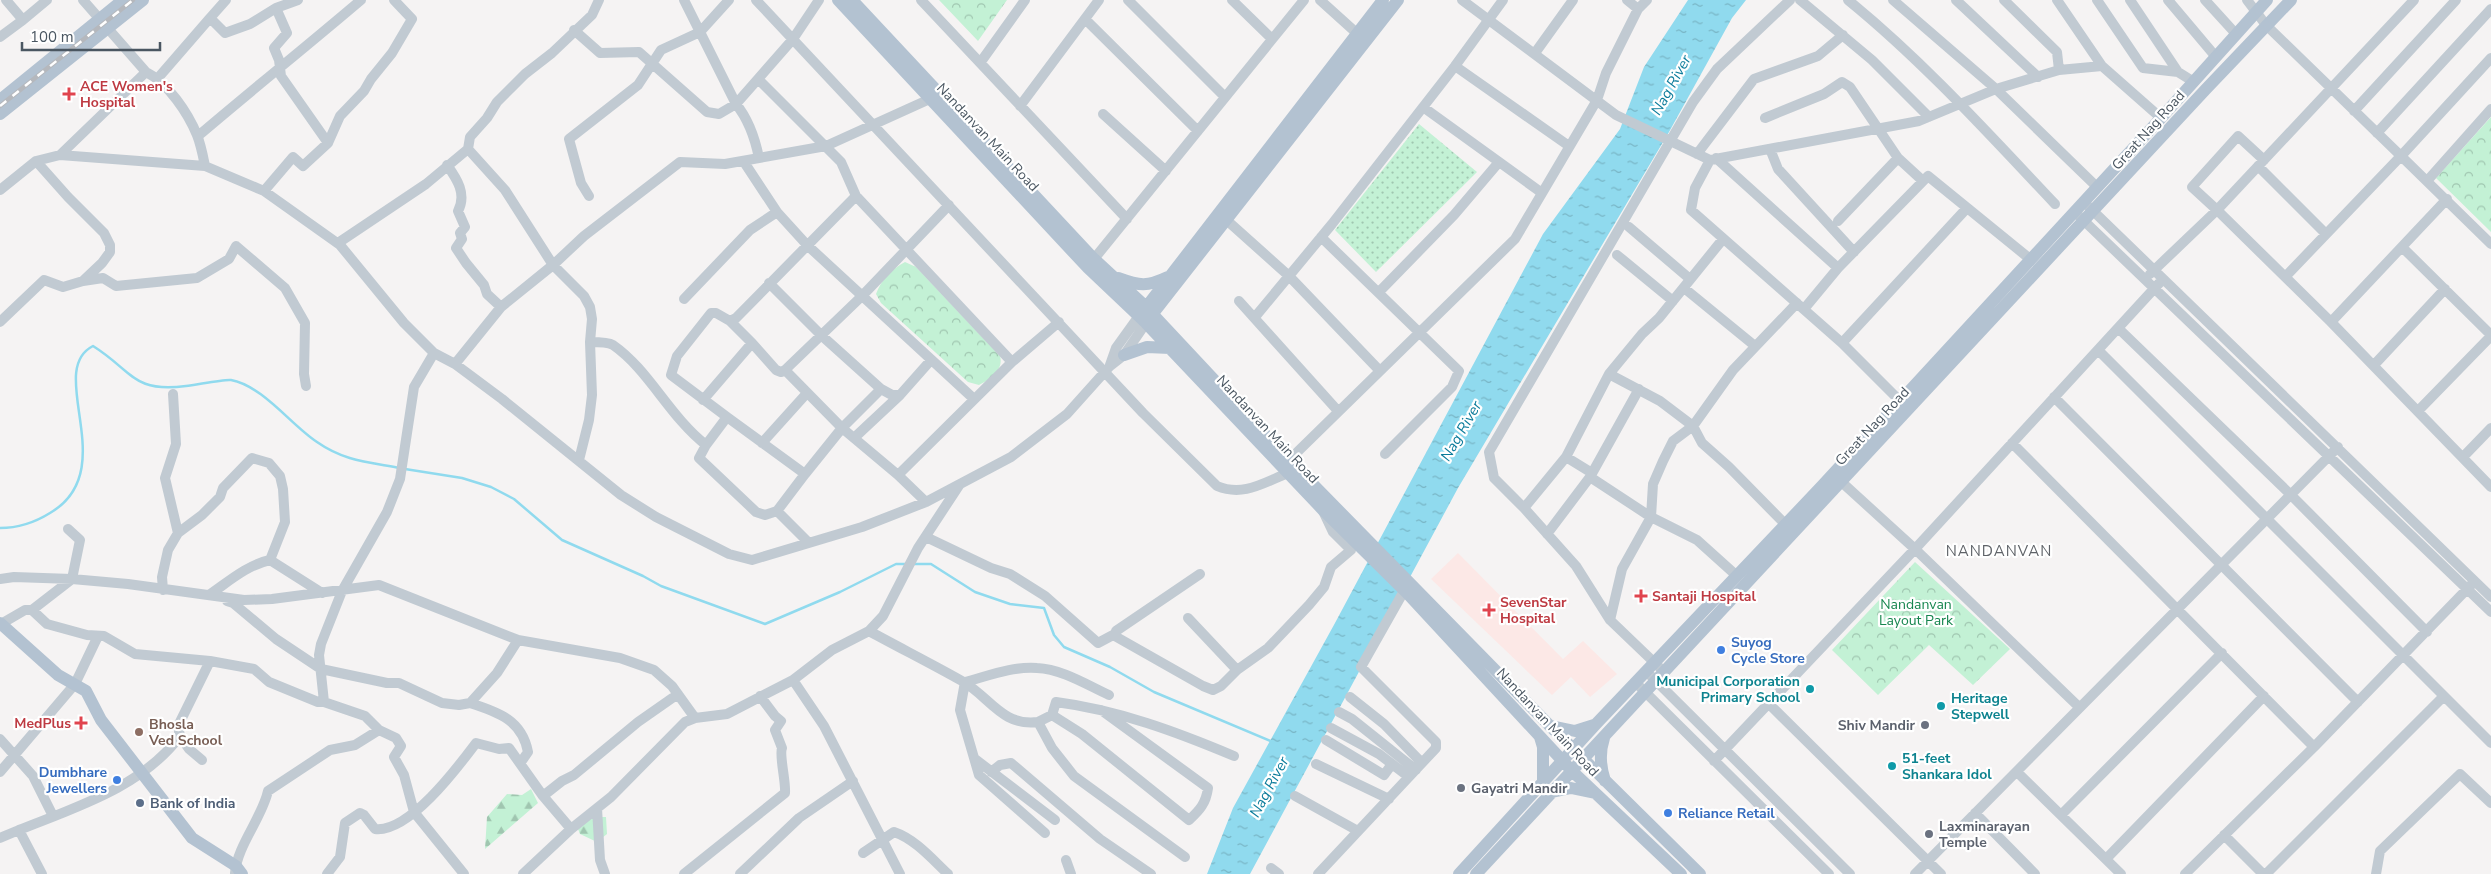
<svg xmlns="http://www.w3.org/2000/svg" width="2491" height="874" viewBox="0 0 2491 874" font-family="'Nunito Sans',sans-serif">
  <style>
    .medical { fill: #fce8e6 }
    .grass { fill: url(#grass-dots) }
    .forest { fill: url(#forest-firs) }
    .park { fill: url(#park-crowns) }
    .water { fill: url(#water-ripples) }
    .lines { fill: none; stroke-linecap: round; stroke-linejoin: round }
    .stream { stroke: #90daee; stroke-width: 2.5 }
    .minor { stroke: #c1cad2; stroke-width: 10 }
    .major { stroke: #b3c2d1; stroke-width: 12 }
    .rail-casing { stroke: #b5b8bd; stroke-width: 4.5 }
    .rail { stroke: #fff; stroke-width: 2.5; stroke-dasharray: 8; stroke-linecap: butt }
    .health-dot { fill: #e0444e; stroke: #fff; stroke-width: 2 }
    .shop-dot { fill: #3f7fe0; stroke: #fff; stroke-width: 2 }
    .culture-dot { fill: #0f9aa8; stroke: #fff; stroke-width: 2 }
    .worship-dot { fill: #6b7280; stroke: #fff; stroke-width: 2 }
    .education-dot { fill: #8d6e63; stroke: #fff; stroke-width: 2 }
    .service-dot { fill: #5c6f8a; stroke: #fff; stroke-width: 2 }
    .labels { text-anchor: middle; stroke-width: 4.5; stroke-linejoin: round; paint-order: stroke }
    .health-label { font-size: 14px; font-weight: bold; fill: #be3a42; stroke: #fff; text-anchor: start }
    .street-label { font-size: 14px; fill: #4a5661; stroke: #fff }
    .park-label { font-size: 14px; fill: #17864f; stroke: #fff }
    .shop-label { font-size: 14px; font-weight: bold; fill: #366cbe; stroke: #fff; text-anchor: start }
    .culture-label { font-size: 14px; font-weight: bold; fill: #0d838f; stroke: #fff; text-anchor: start }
    .education-label { font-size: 14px; font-weight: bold; fill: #785e54; stroke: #fff; text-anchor: start }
    .worship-label { font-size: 14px; font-weight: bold; fill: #5b616d; stroke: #fff; text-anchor: start }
    .service-label { font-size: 14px; font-weight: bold; fill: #4e5e75; stroke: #fff; text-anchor: start }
    .water-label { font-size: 15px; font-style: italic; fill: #0c7c9b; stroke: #fff }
    .neighbourhood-label { font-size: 15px; letter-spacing: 1px; fill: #5f6368; stroke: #fff }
  </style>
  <defs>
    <pattern id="grass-dots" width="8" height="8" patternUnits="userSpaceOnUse" patternTransform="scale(1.25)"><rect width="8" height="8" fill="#c3f1d5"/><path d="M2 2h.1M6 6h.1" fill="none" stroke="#a0c6b0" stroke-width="1.8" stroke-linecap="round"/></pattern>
    <pattern id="forest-firs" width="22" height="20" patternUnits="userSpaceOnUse" patternTransform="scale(1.25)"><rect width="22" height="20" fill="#c3f1d5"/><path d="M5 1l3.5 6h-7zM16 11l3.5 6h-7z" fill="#a0c6b0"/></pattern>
    <pattern id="park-crowns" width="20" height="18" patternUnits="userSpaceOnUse" patternTransform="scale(1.25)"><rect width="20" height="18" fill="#c3f1d5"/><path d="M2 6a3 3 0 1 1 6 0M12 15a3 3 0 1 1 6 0" fill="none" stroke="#a0c6b0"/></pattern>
    <pattern id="water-ripples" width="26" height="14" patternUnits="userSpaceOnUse" patternTransform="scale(1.25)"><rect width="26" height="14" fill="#90daee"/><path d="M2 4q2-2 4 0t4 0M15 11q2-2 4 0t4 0" fill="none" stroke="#78b4c4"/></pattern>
  </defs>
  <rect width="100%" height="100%" fill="#f5f3f3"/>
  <path class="medical" d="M 1458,553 L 1563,659 L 1583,641 L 1617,674 L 1590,697 L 1571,677 L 1552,695 L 1431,579 Z"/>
  <path class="grass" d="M 1419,124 L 1477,172 L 1376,272 L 1335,230 Z"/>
  <path class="forest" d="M 531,789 L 538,803 L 485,849 L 487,817 L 507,794 L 522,795 Z
    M 594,817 L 606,817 L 607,834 L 597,842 L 580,834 L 578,829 L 586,819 Z"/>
  <path class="park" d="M 939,0 L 1007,0 L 978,41 Z
    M 2491,117 L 2491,232 L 2436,178 Z
    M 905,262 L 916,267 L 1000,356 C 1004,370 990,380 979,385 L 968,382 L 881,303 L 876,294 C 881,280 892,269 905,262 Z
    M 1915,562 L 2010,649 L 1973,685 L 1929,645 L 1878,695 L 1832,650 Z"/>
  <path class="water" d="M 1688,0 L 1746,0 L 1732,18 L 1669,132 L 1458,488 L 1250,874 L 1207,874 L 1233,808 L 1335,623 L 1543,234 L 1620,129 L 1644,67 Z"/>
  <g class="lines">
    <path class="stream" d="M 405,469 L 462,478 L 491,487 L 514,499 L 562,540 L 643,576 L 661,586 L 765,624 L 840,592 L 896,564 L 906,564
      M 0,528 C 19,528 34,523 50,513 C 123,470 44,371 93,346 C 133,371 132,393 186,386 C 196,385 224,379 231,380 C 263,386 291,425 317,442 C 344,461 368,462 400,468
      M 912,564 L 931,564 L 975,592 L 1010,604 L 1044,608 L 1054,635 L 1064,647 L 1110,667 L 1154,692 L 1273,742"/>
    <path class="minor" d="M 6,0 L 23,20 L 47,0
      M 83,0 L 146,72
      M 729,0 L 700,32 L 736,104 L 793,39 L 819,0
      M 756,0 L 1143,413 L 1217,486 C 1243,497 1263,483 1288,473
      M 921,0 L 1127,219
      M 1128,0 L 1225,97
      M 1232,0 L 1272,39
      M 1320,0 L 1361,37
      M 1462,0 L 1616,115 L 1710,160 L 1919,121 L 1996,89 L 1893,0
      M 1800,0 L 1872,60 L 1929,117
      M 1848,0 C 1923,61 1988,133 2055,204
      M 1956,0 L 2038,77
      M 2004,0 L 2057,52 L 2059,70
      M 2057,0 L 2102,66
      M 2097,0 L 2143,68 L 2178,72
      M 2130,0 L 2178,72 L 2194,82
      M 2168,0 L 2216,57
      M 2205,0 L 2236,34
      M 2247,0 L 2266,25 L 2401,156 L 2286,276
      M 2414,0 L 2217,210 L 2331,322 L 2491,487
      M 276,8 L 298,0
      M 1638,9 L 1647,0
      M 210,18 L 226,0
      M 1085,19 L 1198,131
      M 574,30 L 600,53 L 639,52 L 707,112 L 719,114 L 736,104 C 749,120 755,138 759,158
      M 0,37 L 23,20
      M 1535,53 L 1573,0
      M 2491,58 L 2401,156 L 2491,244
      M 980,63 L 1025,0
      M 1455,66 L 1569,146
      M 158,78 L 210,18 L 225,33 L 250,24 L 276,8 L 287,33 L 274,48 L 279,60 L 281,76 L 328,143 L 303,166 L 293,157 L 264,191
      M 758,79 L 841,162 L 856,196 L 1012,362 L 898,475 L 842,428 L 881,389 L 821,335 L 769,283
      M 1020,106 L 1099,0
      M 1423,107 L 1542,193
      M 2354,111 L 2456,0
      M 1103,114 L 1166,171
      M 1765,118 L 1824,94 L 1842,82 L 1850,87 L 1898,158 L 1923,181
      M 2377,133 L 2491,9
      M 198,136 C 252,90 307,46 361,0
      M 328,143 L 340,116 L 364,91 L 371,79 L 392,53 L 412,19 L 394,0
      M 468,149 L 470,137 L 487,118 L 497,102 L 525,74 L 552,53 L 592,15 L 599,0
      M 1770,149 L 1778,169 L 1854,252
      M 1697,154 L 1754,79 L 1818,56 L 1843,35
      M 60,155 L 146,72 C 168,83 188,113 197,135 C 201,145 203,156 205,166
      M 1716,158 L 1838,268
      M 1710,160 L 1695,188 L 1691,210 L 1842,343 L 1899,400
      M 36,161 L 68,197 L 104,233 L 110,245 L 110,252 L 102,263 L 83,281
      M 447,165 C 457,179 467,194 458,211 L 465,227 L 460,233 L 462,239 L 456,248 L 466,263 L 484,285 L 487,294 L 501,307
      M 2258,166 L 2326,234
      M 2427,181 L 2491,109
      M 2097,187 L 1996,89 L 2059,70 L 2102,66 L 2161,118
      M 0,190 L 36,161 L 60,155 L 205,166 L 264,191 L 340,245 L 404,323 L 434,353 L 455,364 L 502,399 L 621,495 L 656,517 L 729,554 L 752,560 L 862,527 L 926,502 L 960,484
      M 589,196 L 581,183 L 569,139 L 638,85 L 661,50 L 700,32 L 684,0
      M 2088,206 L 2491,597
      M 777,212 L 807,245 L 974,399
      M 1222,216 L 1289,276 L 1380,371
      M 2079,216 L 2491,612
      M 1838,221 L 1898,158
      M 1629,227 L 1690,279
      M 1321,237 L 1459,371 L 1452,387 L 1385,454
      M 1723,239 L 1659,318 L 1642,334 L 1609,374 L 1660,401 L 1693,426 L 1733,370 L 1797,303
      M 338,243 L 426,184 L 468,149 L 505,190 L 553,265 L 584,296 L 590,307 L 592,319 L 590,342 L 592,395 L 589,420 L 579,460
      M 2403,248 L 2491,335
      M 1617,255 L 1673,301
      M 1094,259 L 1304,0
      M 2150,274 L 2217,210 L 2192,187 L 2238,136 L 2264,160
      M 1684,288 L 1755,346
      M 1379,292 L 1454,215 L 1499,162
      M 684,299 L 750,230 L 777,212 L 744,162
      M 1239,301 L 1338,411
      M 1804,309 L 1838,268 L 1928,176 L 2030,259
      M 1255,317 L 1332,224 L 1455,66 L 1503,0
      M 730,321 L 752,343
      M 0,322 L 44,280 L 63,287 L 83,281 L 103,278 L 116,286 L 197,278 L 229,259 L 236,246 L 285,288 L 305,323 L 304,374 L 306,386
      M 2331,322 L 2447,199
      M 2118,328 L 2290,494 L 2427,632
      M 590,342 C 597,342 608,342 613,345 C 649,370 669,416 706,445 L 699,458 L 756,512 L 765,515 L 777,511 L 808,542
      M 1842,343 L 1967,208
      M 2098,350 L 2491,743
      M 1012,362 L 1059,322
      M 455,364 L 501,307 L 553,265 L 584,236 L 680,162 L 725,164 L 826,146 L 932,98
      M 1110,365 L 1116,348 L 1139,316
      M 2374,365 L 2445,289
      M 881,389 L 892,395 L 900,395 L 931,360
      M 1639,389 L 1590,477 L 1651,517 L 1697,540 L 1737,576
      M 173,394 L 176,444 L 165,478 L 178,533
      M 2054,397 L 2358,702
      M 703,400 L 752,343 L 776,370 L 781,372 L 785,370
      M 2418,411 L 2491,336
      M 727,417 L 805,474 L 777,511
      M 854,438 L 900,395
      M 762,443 L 807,393
      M 2012,443 L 2314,747
      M 706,445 L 727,417 L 671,375 L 677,356 L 711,313 L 716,313 L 730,321 L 736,318 L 856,196
      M 1566,457 L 1524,508 L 1576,566 L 1610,620
      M 2463,457 L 2491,428
      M 1285,464 L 1515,239 L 1597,100 L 1606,73 L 1638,9 L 1627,0
      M 1592,473 L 1566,457 L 1609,374
      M 805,474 L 842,428 L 785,370 L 862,296 L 949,205
      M 898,475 L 926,502
      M 1836,477 L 1915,549 L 2079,707
      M 1524,508 L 1494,478 L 1489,452 L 1693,102 L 1717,69 L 1790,0
      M 1547,534 L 1590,477
      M 926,537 L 991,568 L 1010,574 L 1045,596 L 1098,643 L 1113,635 L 1203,686 L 1213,690 L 1221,686 L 1237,670
      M 0,579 L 14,577 L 72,579 L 128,584 L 244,600 L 272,599 L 379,585 L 518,640 L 620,658 L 654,670 L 672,686 L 695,718
      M 163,590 L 162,577 L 168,550 L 178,533 L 202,515 L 220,497 L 223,488 L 252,458 L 269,463 L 280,476 L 283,489 L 285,522 L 270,560
      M 209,595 C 228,582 247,565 270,560 L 322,593
      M 227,601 L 233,603 L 276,639 L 321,669 L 387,683 L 399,683 L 442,703 L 459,705 L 470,703 L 497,673 L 518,640
      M 32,610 L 72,579 L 80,540 L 68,529
      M 1188,618 L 1237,670 L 1268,648 L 1309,605 L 1324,587 L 1331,567 L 1351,550 L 1333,532 L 1324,513
      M 1,624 L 25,610 L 32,610 L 47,624 L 87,635 L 104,636 L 135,654 L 210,661 L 178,726 L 180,736 C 142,787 76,807 19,830 L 42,874
      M 869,631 C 900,648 932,664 962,681 C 989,696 1002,727 1038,722 L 1052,748 L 1074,776 L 1185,857
      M 1116,631 L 1200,574
      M 210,661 L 254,669 L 269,682 L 318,702 L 324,702 L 319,655 L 321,644 L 342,591 L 387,512 L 400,479 L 414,387 L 434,353
      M 1659,667 L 1610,620 L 1622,569 L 1651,517 L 1653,484 L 1663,461 L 1673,441 L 1693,426 L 1702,443 L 1729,467 L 1786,525
      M 1651,676 L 1850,874
      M 793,680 L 824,726 L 900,874
      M 1636,683 L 1829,874
      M 1350,697 L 1384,724 L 1422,763
      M 324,702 L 365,716 L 379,730 L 396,738 L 401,746 L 394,757 L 404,775 L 414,812 L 464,874
      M 470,703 C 498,712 522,720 528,752 L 521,762
      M 1769,704 L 1941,874
      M 1339,712 L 1352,719 L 1416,770
      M 1052,715 L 1056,702 C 1118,710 1177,732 1234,756
      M 1038,722 L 1052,715 L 1082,734 L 1189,820 C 1200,810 1206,803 1208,788 L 1101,710
      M 1331,728 L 1379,754 L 1409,777
      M 180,736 L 189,749 L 202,760
      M 0,739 L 33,776 L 53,816
      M 1326,740 L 1384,775 L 1392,764
      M 975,759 L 1055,820
      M 1714,761 L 1915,549 L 2163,279
      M 1316,764 L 1389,799
      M 0,772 L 75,684 L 98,636
      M 991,772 L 1000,765 L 1011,763 L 1100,839 L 1151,874
      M 2017,772 L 2121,874
      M 543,796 L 562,781 L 574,775 L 638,722 L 678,694
      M 1295,796 L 1358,831
      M 597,808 L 600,860 L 605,874
      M 1975,813 L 2035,874
      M 2061,815 L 2222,653
      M 1045,833 L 979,775 L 960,710 L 965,682 C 988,676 1013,666 1037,668 C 1062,669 1087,685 1109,695
      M 2224,835 L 2263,874
      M 0,838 L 19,830
      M 863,853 L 894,832 C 915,839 932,859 948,874
      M 2106,859 L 2264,696
      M 1066,860 L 1071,874
      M 1271,868 L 1279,874
      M 235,873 C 237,846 262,818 268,791 L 330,750 L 355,745 L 379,730
      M 327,874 L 340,857 L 345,823 L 360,813 L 364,815 L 375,829 C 409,833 458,767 476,743 L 499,749 L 509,748 L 543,796 L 571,829
      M 523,874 L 571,829 L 611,797 L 685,722 L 695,718 L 727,714 L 793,680 L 832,650 L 869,631 L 883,616 L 918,548 L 960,484 L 1011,457 L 1067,414 L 1110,366 L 1124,355 L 1146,323
      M 684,874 L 785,793 C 786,781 779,755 782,748 L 775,730 L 781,721 L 775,716 L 760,696
      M 740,874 L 799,818 L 853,781
      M 1318,874 L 1436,748 L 1436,742 L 1361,667 L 1404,591
      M 1915,874 L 2338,447
      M 2185,874 L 2314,747 L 2471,585
      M 2266,874 L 2444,696
      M 2376,874 L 2380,851 L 2460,774 L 2491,803"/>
    <path class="major" d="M 838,0 L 1088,268 L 1146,323 L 1324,511 L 1407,593 L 1572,771 L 1681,874
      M 852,0 L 1094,259 L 1146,307 L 1289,460 L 1549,725 L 1700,874
      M 0,100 L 123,0
      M 0,114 L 143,0
      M 1118,278 C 1140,286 1147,287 1168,277
      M 1141,314 L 1383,0
      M 1147,321 L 1398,0
      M 1124,355 L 1147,347 L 1170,348
      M 0,623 L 58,675 L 86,691 L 101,720 L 192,838 L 236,866 L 242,874
      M 1551,726 L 1575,731 L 1594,725
      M 1540,737 L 1543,747 L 1543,782
      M 1604,738 C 1599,753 1600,766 1605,781
      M 1552,792 L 1571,788 L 1595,793
      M 1459,874 L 1596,724 L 1822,486 L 2161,118 L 2267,0
      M 1476,874 L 2206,89 L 2291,0"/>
    <defs>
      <path id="rail" d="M 0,106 L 133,0"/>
    </defs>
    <use href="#rail" class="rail-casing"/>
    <use href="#rail" class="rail"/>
  </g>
  <g class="health-dot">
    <path d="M66.5 86.5h5v5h5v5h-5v5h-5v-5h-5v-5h5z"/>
    <path d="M1638.5 588.5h5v5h5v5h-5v5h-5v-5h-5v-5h5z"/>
    <path d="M1486.5 602.5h5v5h5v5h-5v5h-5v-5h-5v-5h5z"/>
    <path d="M78.5 715.5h5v5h5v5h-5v5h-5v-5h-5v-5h5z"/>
  </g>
  <g class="shop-dot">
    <circle cx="1721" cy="650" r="5"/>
    <circle cx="117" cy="780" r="5"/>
    <circle cx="1668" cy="813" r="5"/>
  </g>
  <g class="culture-dot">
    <circle cx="1810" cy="689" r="5"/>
    <circle cx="1941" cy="706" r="5"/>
    <circle cx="1892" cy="766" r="5"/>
  </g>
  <g class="worship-dot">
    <circle cx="1925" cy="725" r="5"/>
    <circle cx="1461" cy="788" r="5"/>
    <circle cx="1929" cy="834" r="5"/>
  </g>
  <circle class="education-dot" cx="139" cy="732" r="5"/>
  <circle class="service-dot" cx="140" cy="803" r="5"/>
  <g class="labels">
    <g class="health-label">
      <text x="80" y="91">ACE Women's<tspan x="80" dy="16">Hospital</tspan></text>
      <text x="1652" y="601">Santaji Hospital</text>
      <text x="1500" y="607">SevenStar<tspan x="1500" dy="16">Hospital</tspan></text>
      <text x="71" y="728" text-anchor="end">MedPlus</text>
    </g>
    <g class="street-label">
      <text transform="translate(2148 130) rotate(-48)" y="5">Great Nag Road</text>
      <text transform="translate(988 137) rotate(47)" y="5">Nandanvan Main Road</text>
      <text transform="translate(1872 426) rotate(-47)" y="5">Great Nag Road</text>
      <text transform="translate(1268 429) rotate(47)" y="5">Nandanvan Main Road</text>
      <text transform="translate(1548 722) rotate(47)" y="5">Nandanvan Main Road</text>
    </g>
    <g class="park-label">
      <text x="1916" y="609">Nandanvan<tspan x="1916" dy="16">Layout Park</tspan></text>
    </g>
    <g class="shop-label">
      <text x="1731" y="647">Suyog<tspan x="1731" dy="16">Cycle Store</tspan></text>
      <text x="107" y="777" text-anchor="end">Dumbhare<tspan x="107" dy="16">Jewellers</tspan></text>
      <text x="1678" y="818">Reliance Retail</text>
    </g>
    <g class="culture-label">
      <text x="1800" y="686" text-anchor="end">Municipal Corporation<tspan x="1800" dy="16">Primary School</tspan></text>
      <text x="1951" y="703">Heritage<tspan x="1951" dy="16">Stepwell</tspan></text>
      <text x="1902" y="763">51-feet<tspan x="1902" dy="16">Shankara Idol</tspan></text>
    </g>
    <g class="education-label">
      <text x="149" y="729">Bhosla<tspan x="149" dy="16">Ved School</tspan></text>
    </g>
    <g class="worship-label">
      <text x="1915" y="730" text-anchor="end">Shiv Mandir</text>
      <text x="1471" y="793">Gayatri Mandir</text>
      <text x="1939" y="831">Laxminarayan<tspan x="1939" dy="16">Temple</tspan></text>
    </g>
    <g class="service-label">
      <text x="150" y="808">Bank of India</text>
    </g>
    <g class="water-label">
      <text transform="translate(1671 85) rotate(-61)" y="5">Nag River</text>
      <text transform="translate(1461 431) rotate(-60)" y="5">Nag River</text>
      <text transform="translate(1269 787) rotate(-62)" y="5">Nag River</text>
    </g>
    <g class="neighbourhood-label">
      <text x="1999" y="556">NANDANVAN</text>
    </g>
  </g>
  <path d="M22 42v8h138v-8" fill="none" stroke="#4a5661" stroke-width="2.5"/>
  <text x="30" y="42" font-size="15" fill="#4a5661" stroke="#ffffff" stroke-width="4" paint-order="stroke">100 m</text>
</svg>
